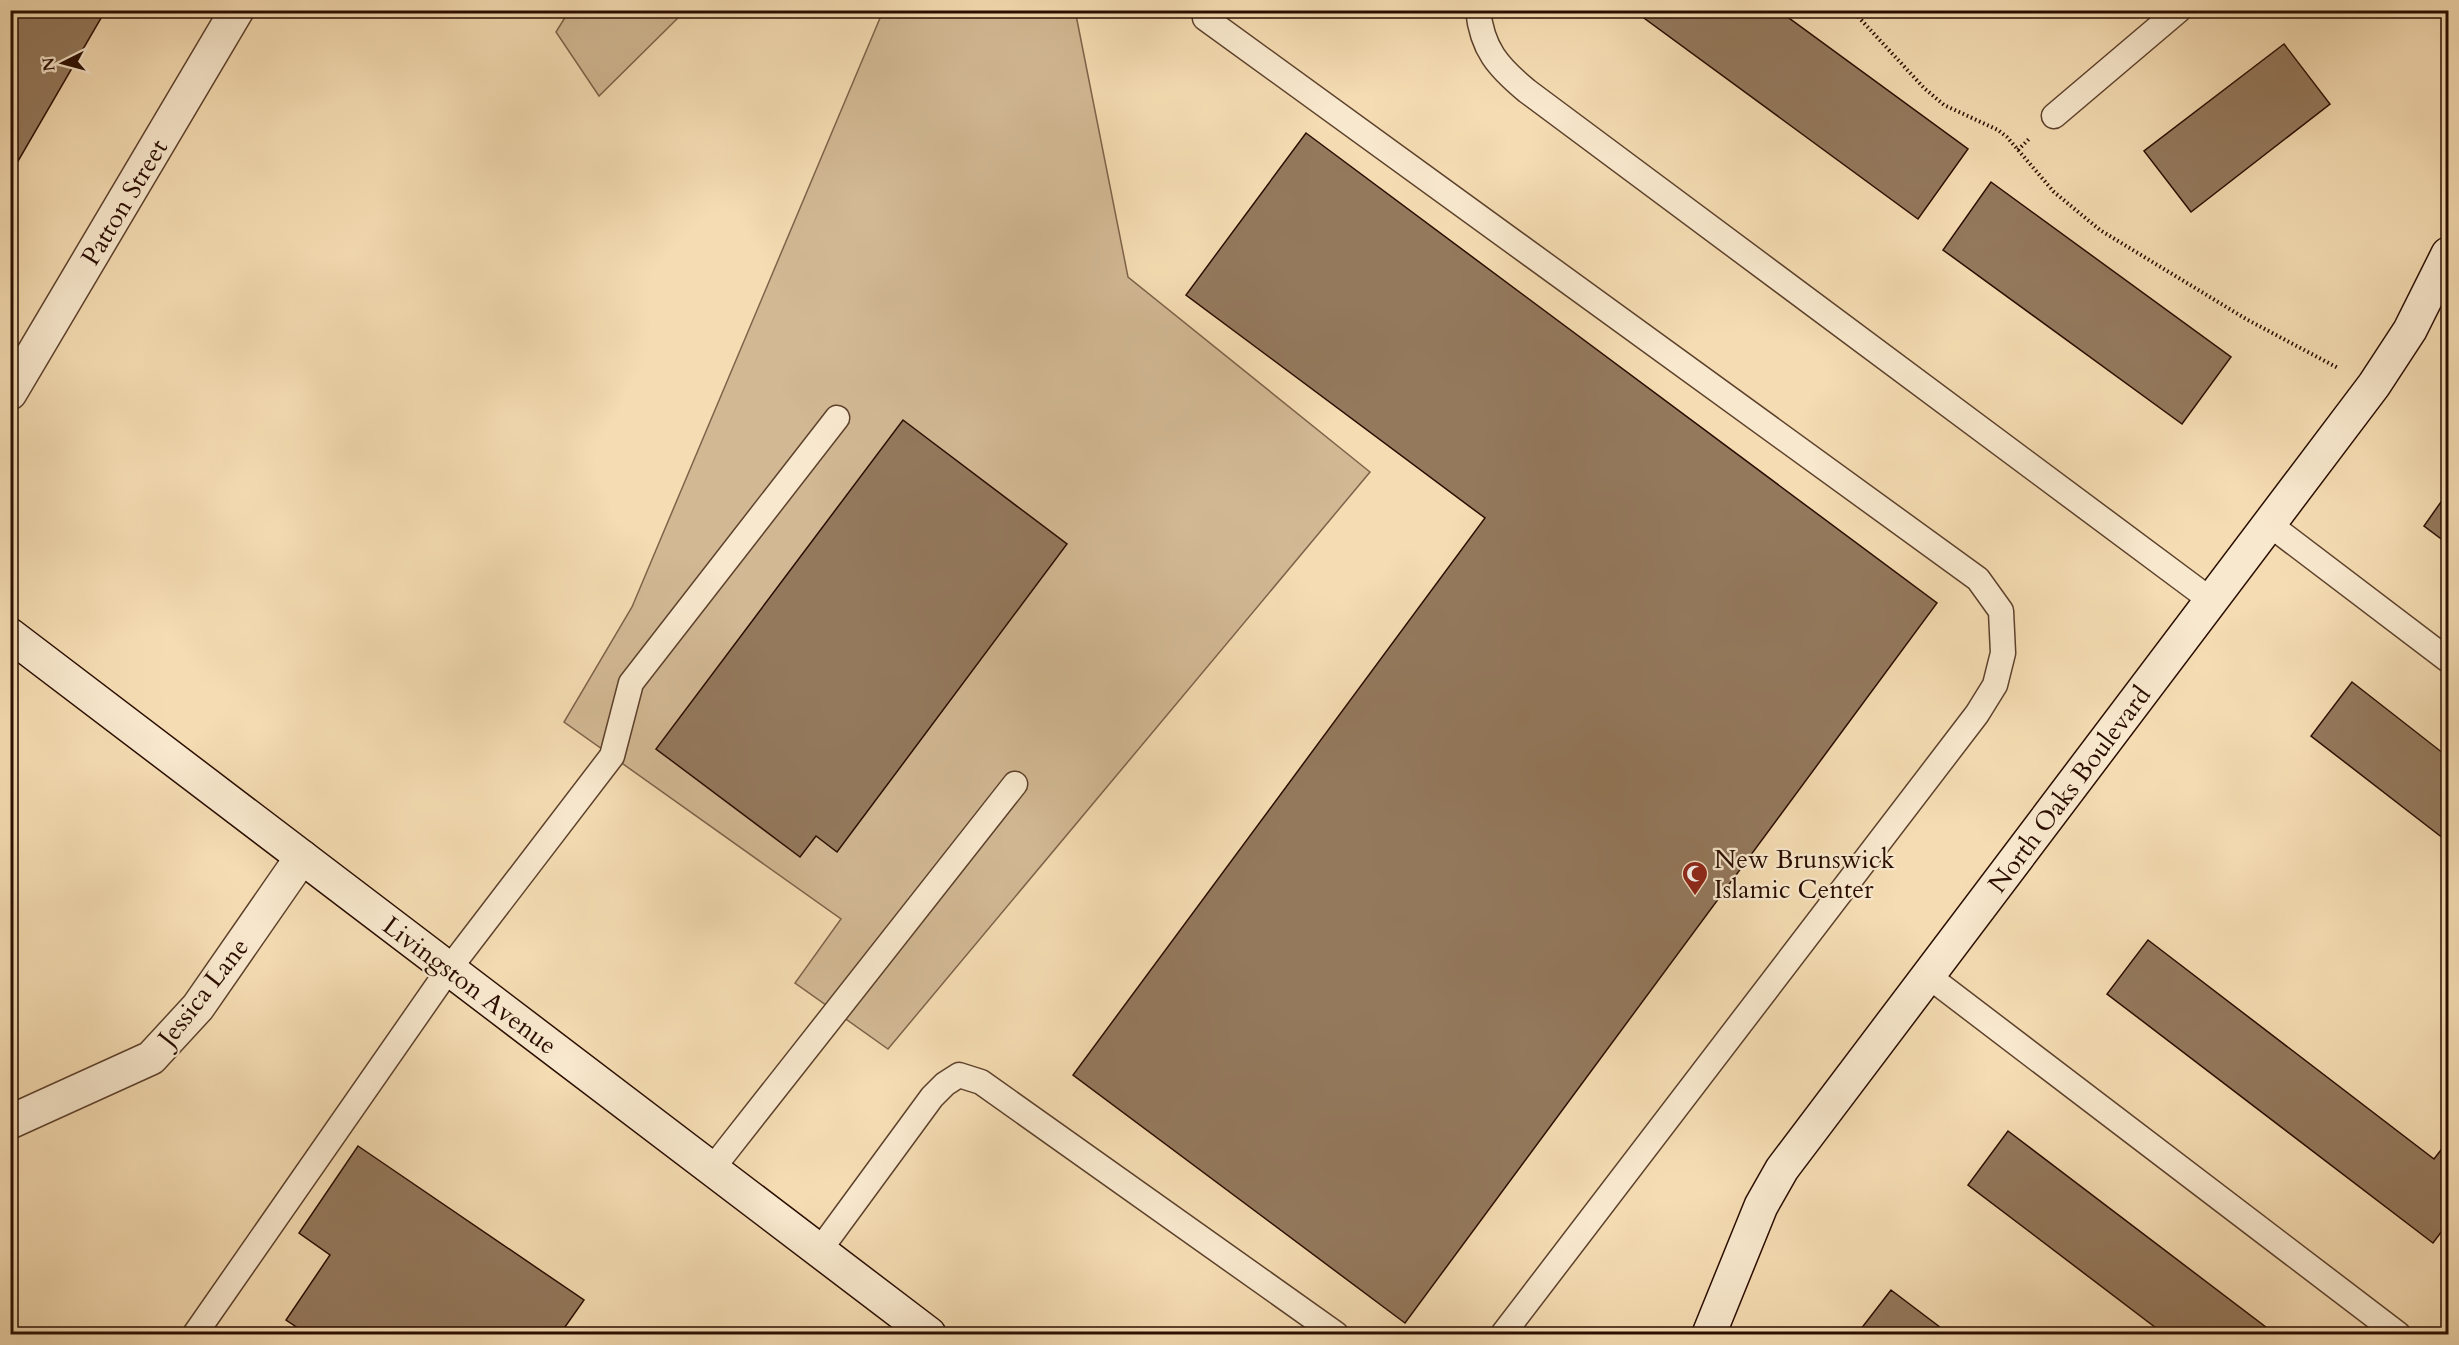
<svg xmlns="http://www.w3.org/2000/svg" width="2459" height="1345" viewBox="0 0 2459 1345" font-family="Cardo,serif">
  <style>
    .green { fill: #d2b994; stroke: #7e634a; stroke-width: 1.5 }
    .building { fill: #94795d; stroke: #2a0d00; stroke-width: 1.5 }
    .lines { fill: none; stroke-linecap: round; stroke-linejoin: round }
    .lane-casing { stroke: #5d412c; stroke-width: 27 }
    .street-casing { stroke: #5d412c; stroke-width: 36 }
    .secondary-casing { stroke: #2a0d00; stroke-width: 36 }
    .path { stroke: #2a0d00; stroke-width: 4; stroke-dasharray: 1.5 3; stroke-linecap: butt }
    .lane { stroke: #f8e8cd; stroke-width: 24 }
    .street { stroke: #f8e8cd; stroke-width: 33 }
    .secondary { stroke: #f8e8cd; stroke-width: 33 }
    .labels { text-anchor: middle; stroke-width: 4.5; stroke-linejoin: round; paint-order: stroke }
    .street-label { font-size: 26px; fill: #2a0d00; stroke: #f8e8cd }
    .poi-label { font-size: 26px; fill: #2a0d00; stroke: #f8e8cd; text-anchor: start }
  </style>
  <rect width="100%" height="100%" fill="#f5dcb2"/>
  <filter id="stains"><feTurbulence type="fractalNoise" baseFrequency=".00333" numOctaves="4"/><feColorMatrix values="0 0 0 0 .2 0 0 0 0 .09 0 0 0 0 .02 0 0 0 .5 -.17"/></filter>
  <radialGradient id="worn" r=".72"><stop offset=".6" stop-color="#630" stop-opacity="0"/><stop offset="1" stop-color="#630" stop-opacity=".3"/></radialGradient>
  <path class="green" d="M 569,11 L 569,10 L 685,11 L 599,96 L 556,32 Z
    M 883,11 L 1078,11 L 1076,15 L 1128,277 L 1370,472 L 888,1049 L 795,983 L 841,919 L 564,722 L 632,607 Z"/>
  <path class="building" d="M 10,10 L 100,10 L 104,13 L 10,175 Z
    M 1633,10 L 1778,10 L 1968,149 L 1918,219 Z
    M 2284,44 L 2330,104 L 2191,212 L 2144,151 Z
    M 1306,133 L 1937,603 L 1405,1323 L 1073,1075 L 1485,518 L 1186,295 Z
    M 1991,182 L 2231,357 L 2182,424 L 1943,250 Z
    M 903,420 L 1067,544 L 837,852 L 816,836 L 800,857 L 656,749 Z
    M 2448,492 L 2448,544 L 2424,526 Z
    M 2352,682 L 2448,757 L 2448,842 L 2311,736 Z
    M 2148,940 L 2434,1159 L 2448,1141 L 2448,1223 L 2433,1243 L 2107,994 Z
    M 2008,1131 L 2275,1334 L 2164,1334 L 1968,1185 Z
    M 358,1146 L 584,1300 L 560,1334 L 307,1334 L 286,1320 L 330,1255 L 299,1233 Z
    M 1891,1290 L 1949,1334 L 1857,1334 Z"/>
  <g class="lines">
    <defs>
      <path id="lane" d="M 1478,10 C 1482,49 1498,67 1527,91 L 2212,601
        M 1205,18 L 1978,579 L 2001,611 L 2003,653 L 1995,685 L 1977,714 L 1503,1334
        M 2054,116 L 2179,10
        M 2269,524 L 2448,660
        M 1927,975 L 2398,1334
        M 712,1169 L 1015,784
        M 819,1251 L 932,1097 L 945,1084 L 959,1075 L 981,1082 L 1336,1334
        M 195,1334 L 449,969 L 612,756 L 631,683 L 837,418"/>
      <path id="street" d="M 10,393 L 237,10
        M 10,1122 L 151,1058 L 198,1007 L 302,857"/>
      <path id="secondary" d="M 10,635 L 929,1334
        M 1709,1334 L 1761,1206 L 1782,1169 L 2374,385 L 2410,330 L 2448,254"/>
    </defs>
    <use href="#lane" class="lane-casing"/>
    <use href="#street" class="street-casing"/>
    <use href="#secondary" class="secondary-casing"/>
    <path class="path" d="M 1852,10 L 1924,88 L 1944,105 L 1998,130 L 2007,137 L 2054,192 L 2100,230 L 2246,319 L 2338,368
      M 2018,150 L 2029,139"/>
    <use href="#lane" class="lane"/>
    <use href="#street" class="street"/>
    <use href="#secondary" class="secondary"/>
  </g>
  <defs>
    <symbol id="mosque-pin" viewBox="-11 -11 22 30"><path d="M0 17L-7.5 6A9.5 9.5 0 1 1 7.5 6Z" fill="#8f2418" stroke="#f8e8cd"/><path d="M3.5-4.9A6 6 0 1 0 3.5 4.9A5 5 0 1 1 3.5-4.9Z" fill="#fff"/></symbol>
  </defs>
  <g fill-rule="evenodd">
    <use href="#mosque-pin" x="1680" y="859" width="30" height="40"/>
  </g>
  <g class="labels">
    <g class="street-label">
      <text transform="translate(124 202) rotate(-59)" y="9">Patton Street</text>
      <text transform="translate(2069 789) rotate(-53)" y="9">North Oaks Boulevard</text>
      <text transform="translate(470 985) rotate(37)" y="9">Livingston Avenue</text>
      <text transform="translate(203 992) rotate(-52)" y="9">Jessica Lane</text>
    </g>
    <g class="poi-label">
      <text x="1714" y="868">New Brunswick<tspan x="1714" dy="30">Islamic Center</tspan></text>
    </g>
  </g>
  <rect width="2459" height="1345" fill="none" stroke="#f5dcb2" stroke-width="36"/>
  <rect x="12" y="12" width="2435" height="1321" fill="none" stroke="#2a0d00" stroke-width="3"/>
  <rect x="18" y="18" width="2423" height="1309" fill="none" stroke="#2a0d00" stroke-width="1.5"/>
  <g transform="translate(63 63) rotate(264)" stroke="#f8e8cd" stroke-width="4.5" paint-order="stroke">
  <path d="M0-4.5L10 22L0 15L-10 22Z" fill="#2a0d00"/>
  <text y="-9" font-size="16" font-weight="bold" text-anchor="middle" fill="#2a0d00">N</text>
  </g>
  <rect width="100%" height="100%" filter="url(#stains)"/>
  <rect width="100%" height="100%" fill="url(#worn)"/>
</svg>
